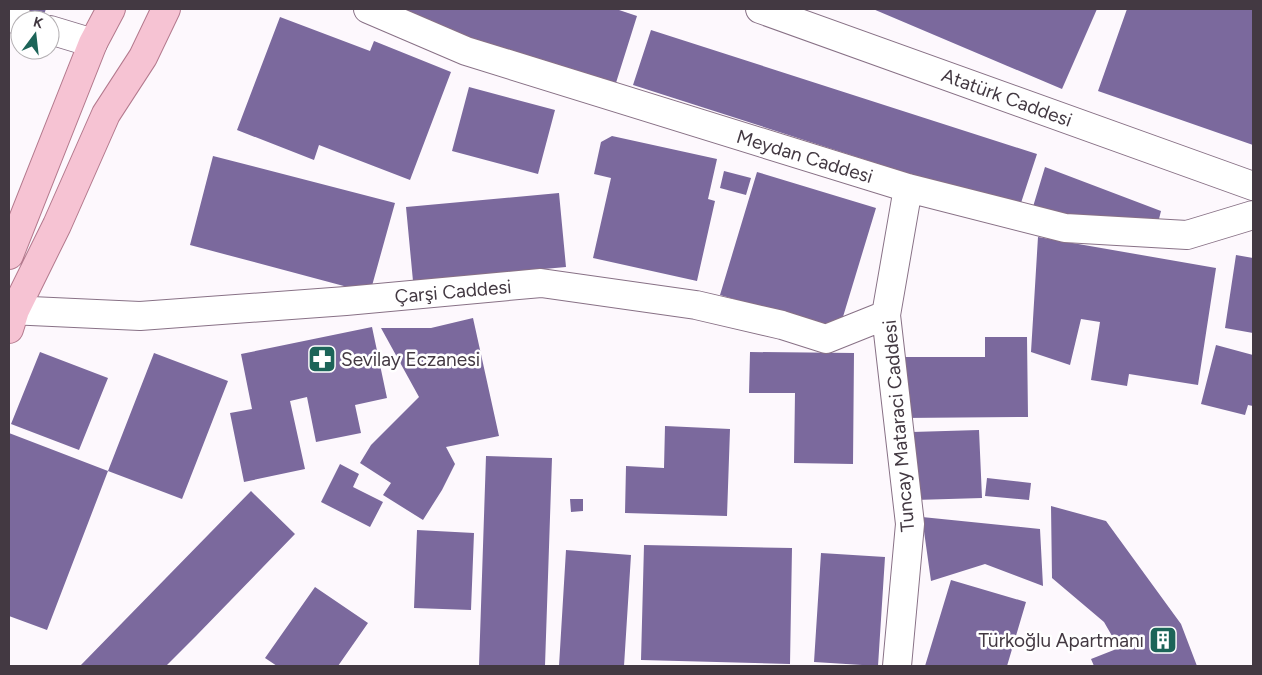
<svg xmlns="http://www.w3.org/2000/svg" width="1262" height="675" viewBox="0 0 1262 675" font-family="Figtree,sans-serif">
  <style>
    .building { fill: #7b699d }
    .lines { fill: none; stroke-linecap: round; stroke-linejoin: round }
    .street-casing { stroke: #887186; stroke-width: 30 }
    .secondary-casing { stroke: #887186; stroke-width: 30 }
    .primary-casing { stroke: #b3798d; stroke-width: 30 }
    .street { stroke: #fff; stroke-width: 28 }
    .secondary { stroke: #fff; stroke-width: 28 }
    .primary { stroke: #f6c3d3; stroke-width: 28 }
    .labels { text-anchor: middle; stroke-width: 5; stroke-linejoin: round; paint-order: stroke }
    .street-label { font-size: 19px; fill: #433942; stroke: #fff }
    .poi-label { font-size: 19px; fill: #433942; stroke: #fff; text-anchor: start }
  </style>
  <rect width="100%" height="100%" fill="#fdf8fd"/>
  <path class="building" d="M 18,9 L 46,9 L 43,17 Z
    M 394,9 L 616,9 L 637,16 L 615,86 L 527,63 Z
    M 873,9 L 1097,9 L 1062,89 Z
    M 1127,9 L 1253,9 L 1253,145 L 1098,91 Z
    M 280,17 L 370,51 L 374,41 L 451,72 L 410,180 L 319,145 L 314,160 L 237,130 Z
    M 651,30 L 1037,154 L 1019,209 L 633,85 Z
    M 469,87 L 555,110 L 538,174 L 452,151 Z
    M 612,136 L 717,159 L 708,199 L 715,201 L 697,281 L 593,258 L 611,178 L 594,174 L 601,142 Z
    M 213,156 L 395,203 L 370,293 L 190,245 Z
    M 1045,167 L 1161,211 L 1158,223 L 1142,225 L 1032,210 Z
    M 724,171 L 751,178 L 746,195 L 720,188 Z
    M 757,172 L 876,208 L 839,330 L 720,295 Z
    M 559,193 L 566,267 L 413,281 L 406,207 Z
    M 1038,237 L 1216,268 L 1198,385 L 1129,374 L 1127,386 L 1091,380 L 1100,322 L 1081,319 L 1070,365 L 1031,352 Z
    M 1236,255 L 1253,258 L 1253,333 L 1225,328 Z
    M 473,318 L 499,436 L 446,447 L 455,464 L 442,490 L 423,520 L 383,495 L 391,483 L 360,463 L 371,445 L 419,397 L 381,328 L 431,328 Z
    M 372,327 L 387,398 L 355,405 L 361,433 L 316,442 L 307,397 L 290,401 L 305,469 L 244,482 L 230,413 L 252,409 L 241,354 Z
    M 985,337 L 1027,337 L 1028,417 L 902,418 L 901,357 L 985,357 Z
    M 1216,345 L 1253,355 L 1253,406 L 1248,405 L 1245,415 L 1201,404 Z
    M 40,352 L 108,378 L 79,450 L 11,424 Z
    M 750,352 L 854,353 L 853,464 L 794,463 L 795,393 L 749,393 Z
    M 154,353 L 228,381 L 182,499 L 108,471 Z
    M 665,426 L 730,429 L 727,516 L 625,513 L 626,466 L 664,468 Z
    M 979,430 L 982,498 L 915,500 L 912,432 Z
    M 9,433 L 108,471 L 47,630 L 9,616 Z
    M 486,456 L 552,458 L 545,666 L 479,666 Z
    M 340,464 L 359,474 L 353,487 L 383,502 L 370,527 L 321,502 Z
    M 987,478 L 1031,483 L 1029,500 L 985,496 Z
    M 251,491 L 295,534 L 196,636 L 166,666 L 80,666 Z
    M 570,499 L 583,499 L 583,511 L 571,512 Z
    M 1051,506 L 1106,521 L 1181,624 L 1197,666 L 1094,666 L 1091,659 L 1119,648 L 1104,622 L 1052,578 Z
    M 922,517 L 1040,529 L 1043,586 L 985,564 L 931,581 Z
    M 417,530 L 474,533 L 471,610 L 414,608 Z
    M 644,545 L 792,548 L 790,664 L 641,660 Z
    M 566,550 L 631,555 L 624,666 L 559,666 Z
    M 821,553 L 885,557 L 878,666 L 814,662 Z
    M 951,580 L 1026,602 L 1007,666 L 925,666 Z
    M 315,587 L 368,623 L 338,666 L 277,666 L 265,658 Z"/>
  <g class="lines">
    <defs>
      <path id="street" d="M 368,9 L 466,51 L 908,188 L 1065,228 L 1187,235 L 1253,215
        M 9,17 L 20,21
        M 50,30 L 93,43
        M 9,310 L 140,316 L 346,301 L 541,283 L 696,305 L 782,325 L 826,339 L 886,315
        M 897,666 L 910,524 L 886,315 L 908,188"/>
      <path id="secondary" d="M 760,9 L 1253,186"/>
      <path id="primary" d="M 9,255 L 93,43 L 111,9
        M 9,329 L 15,310 L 57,225 L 106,114 L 143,57 L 166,9"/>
    </defs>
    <use href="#street" class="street-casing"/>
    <use href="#secondary" class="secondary-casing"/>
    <use href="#primary" class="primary-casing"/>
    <use href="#street" class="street"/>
    <use href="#secondary" class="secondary"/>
    <use href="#primary" class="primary"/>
  </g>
  <defs>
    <symbol id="pharmacy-square" viewBox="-11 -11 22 22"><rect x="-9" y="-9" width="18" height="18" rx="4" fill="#1c6458" stroke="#fff"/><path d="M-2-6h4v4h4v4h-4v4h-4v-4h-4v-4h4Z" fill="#fff"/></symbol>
    <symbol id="building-square" viewBox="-11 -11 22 22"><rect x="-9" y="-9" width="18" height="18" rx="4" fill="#1c6458" stroke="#fff"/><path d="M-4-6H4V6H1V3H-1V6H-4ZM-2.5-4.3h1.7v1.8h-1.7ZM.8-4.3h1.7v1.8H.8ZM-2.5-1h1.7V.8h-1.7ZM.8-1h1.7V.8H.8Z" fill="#fff"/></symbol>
  </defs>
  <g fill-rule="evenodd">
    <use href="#pharmacy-square" x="306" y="343" width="32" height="32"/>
    <use href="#building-square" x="1147" y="624" width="32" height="32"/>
  </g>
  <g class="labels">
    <g class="street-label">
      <text transform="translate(1007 97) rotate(20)" y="7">Atatürk Caddesi</text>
      <text transform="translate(805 156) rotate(17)" y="7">Meydan Caddesi</text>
      <text transform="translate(453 291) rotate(-5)" y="7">Çarşi Caddesi</text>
      <text transform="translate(898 426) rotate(-95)" y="7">Tuncay Mataraci Caddesi</text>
    </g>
    <g class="poi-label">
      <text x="341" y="366">Sevilay Eczanesi</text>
      <text x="1144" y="647" text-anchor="end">Türkoğlu Apartmanı</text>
    </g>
  </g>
  <rect width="1262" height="675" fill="none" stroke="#433942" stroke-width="20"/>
  <g transform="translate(35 35) rotate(15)"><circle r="24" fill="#ffffff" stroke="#b4b0b3"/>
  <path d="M0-4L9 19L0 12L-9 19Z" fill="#1c6458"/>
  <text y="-8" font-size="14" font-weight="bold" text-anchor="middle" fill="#433942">K</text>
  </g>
</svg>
